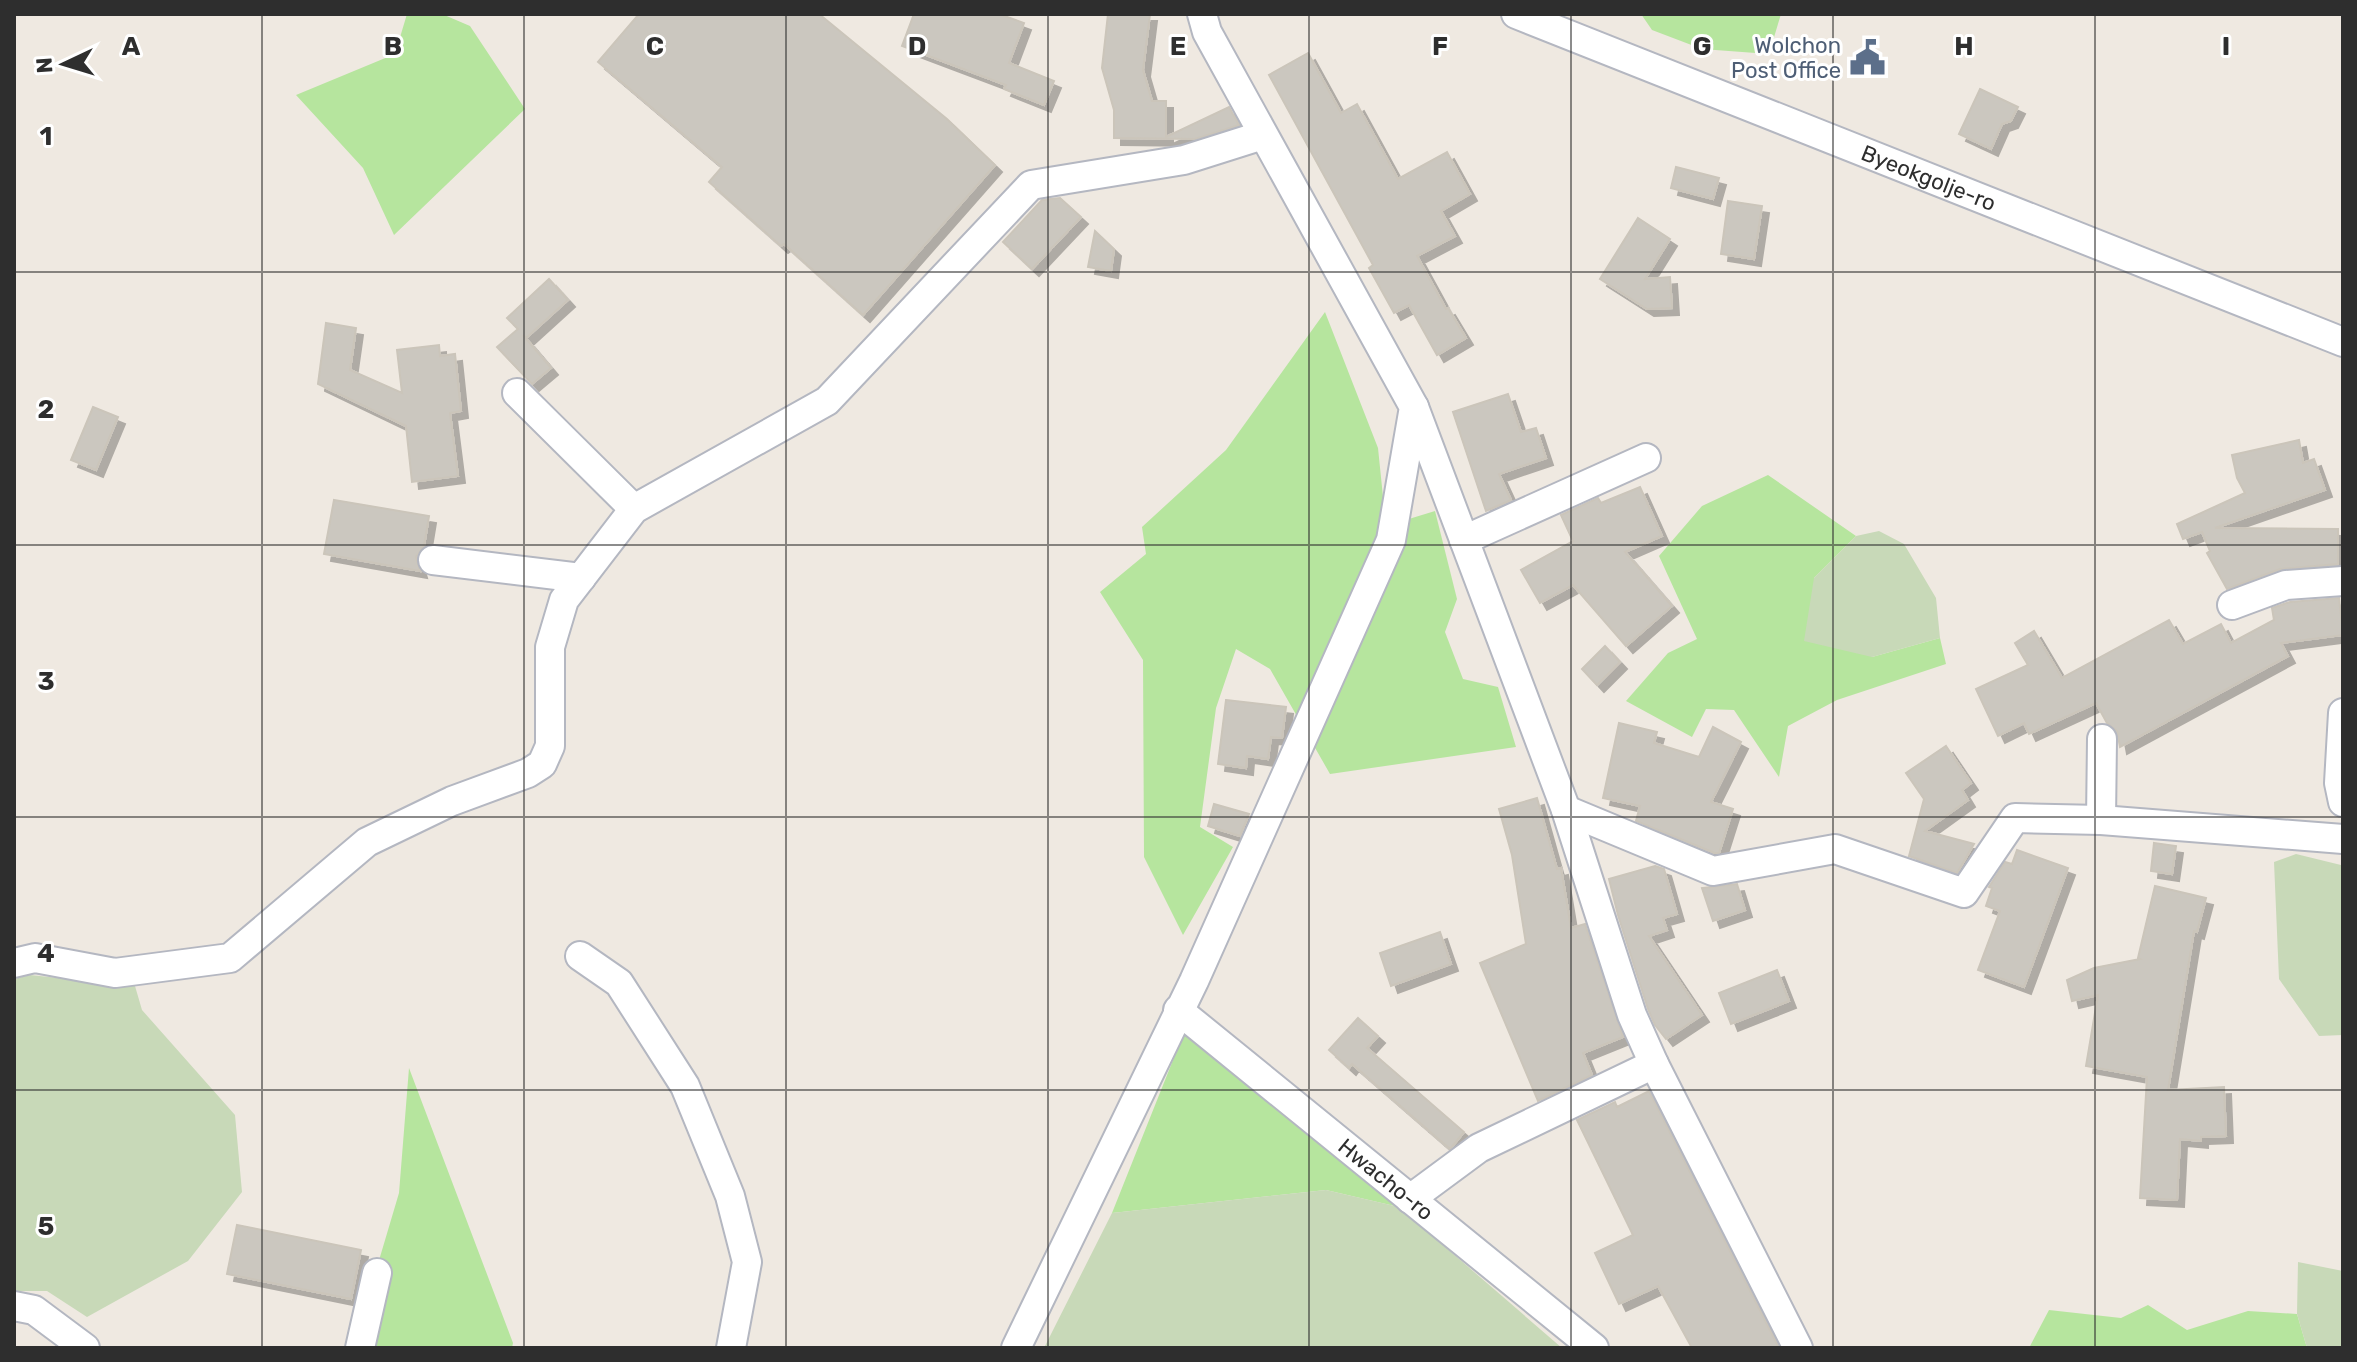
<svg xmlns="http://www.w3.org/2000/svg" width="2357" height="1362" viewBox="0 0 2357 1362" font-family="Rubik,sans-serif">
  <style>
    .green { fill: #b6e59e }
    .cemetery { fill: #c8d9b8 }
    .building { fill: #cbc7bf; stroke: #cbc5ba; stroke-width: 2; filter: url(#shadow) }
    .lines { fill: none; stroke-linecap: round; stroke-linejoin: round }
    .minor-casing { stroke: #b4b7c1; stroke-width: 32 }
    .minor { stroke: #fff; stroke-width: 28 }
    .grid { fill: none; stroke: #2e2e2e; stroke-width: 2; stroke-opacity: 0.55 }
    .labels { text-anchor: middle; stroke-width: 6; stroke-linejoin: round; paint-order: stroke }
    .service-label { font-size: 22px; fill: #4e5e75; stroke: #fff; text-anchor: end }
    .street-label { font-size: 22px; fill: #2e2e2e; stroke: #fff }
    .grid-label { font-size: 26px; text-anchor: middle; font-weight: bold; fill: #2e2e2e; stroke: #fff; stroke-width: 6; stroke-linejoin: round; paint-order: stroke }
  </style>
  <defs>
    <filter id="shadow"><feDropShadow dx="7" dy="7" stdDeviation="0" flood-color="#0004"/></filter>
  </defs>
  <rect width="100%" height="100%" fill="#efe9e1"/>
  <path class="green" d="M 407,14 L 442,14 L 470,26 L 525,109 L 394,235 L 363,168 L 296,95 L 395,54 Z
    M 1641,14 L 1781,14 L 1769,54 L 1702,49 L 1652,30 Z
    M 1325,312 L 1378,448 L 1386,526 L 1435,511 L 1457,599 L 1445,632 L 1463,679 L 1498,687 L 1516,747 L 1330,774 L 1270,669 L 1236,649 L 1216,708 L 1200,827 L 1233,847 L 1183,935 L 1144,857 L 1143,660 L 1100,592 L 1146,554 L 1142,527 L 1226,450 Z
    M 1768,475 L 1856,536 L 1814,578 L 1872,657 L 1940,638 L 1946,664 L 1837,700 L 1788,726 L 1779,777 L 1734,710 L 1706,709 L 1692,737 L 1626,701 L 1668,653 L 1697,639 L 1659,556 L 1702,506 Z
    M 1185,1030 L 1399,1207 L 1326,1190 L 1112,1213 Z
    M 409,1068 L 513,1343 L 512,1348 L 353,1348 L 399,1193 Z
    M 2148,1305 L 2187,1330 L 2248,1311 L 2297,1314 L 2307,1348 L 2029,1348 L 2049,1310 L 2121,1318 Z"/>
  <path class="cemetery" d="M 1879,531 L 1904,544 L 1936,598 L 1940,638 L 1872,657 L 1804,641 L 1814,578 L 1856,536 Z
    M 2296,854 L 2341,865 L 2343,1035 L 2319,1036 L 2279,979 L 2274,862 Z
    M 30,975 L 135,986 L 142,1010 L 235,1115 L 242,1192 L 188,1261 L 87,1317 L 47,1291 L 14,1291 L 14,979 Z
    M 1326,1190 L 1399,1207 L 1562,1348 L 1044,1348 L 1112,1213 Z
    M 2298,1262 L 2343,1271 L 2343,1348 L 2307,1348 L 2297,1314 Z"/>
  <path class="building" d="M 639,14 L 819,14 L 947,119 L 995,165 L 863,315 L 784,244 L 781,246 L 709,182 L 722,167 L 598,62 Z
    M 914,14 L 999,14 L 1024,23 L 1009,63 L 1054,81 L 1044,105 L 1004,89 L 1006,85 L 902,46 Z
    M 1108,14 L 1150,14 L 1143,70 L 1152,101 L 1166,101 L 1166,137 L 1229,107 L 1239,125 L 1195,139 L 1114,138 L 1114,110 L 1102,68 Z
    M 1308,53 L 1341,113 L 1357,104 L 1398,179 L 1447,152 L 1470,194 L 1441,211 L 1455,236 L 1417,256 L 1446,309 L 1448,308 L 1466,338 L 1437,355 L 1409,305 L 1394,313 L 1369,268 L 1373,265 L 1269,75 Z
    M 1980,89 L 2018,107 L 2011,121 L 2002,124 L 1991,149 L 1959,134 Z
    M 1676,167 L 1719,178 L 1713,199 L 1671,188 Z
    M 1060,198 L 1081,217 L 1032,269 L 1003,242 L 1042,200 Z
    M 1728,201 L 1762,206 L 1754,259 L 1721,254 Z
    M 1638,218 L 1670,239 L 1645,279 L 1670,277 L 1672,308 L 1647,309 L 1600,279 Z
    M 1095,231 L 1114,249 L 1111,271 L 1088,267 Z
    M 549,279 L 568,300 L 526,338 L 523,335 L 551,368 L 532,384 L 497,347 L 518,329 L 507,318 Z
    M 326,323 L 356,328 L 350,370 L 402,393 L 397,350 L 439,345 L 440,356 L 455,354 L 461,411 L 450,413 L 458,476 L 412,482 L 406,426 L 318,384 Z
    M 1508,394 L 1521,432 L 1536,428 L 1546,458 L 1499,474 L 1511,500 L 1486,511 L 1453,412 Z
    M 93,407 L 118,417 L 96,470 L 71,460 Z
    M 2299,440 L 2303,463 L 2314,459 L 2325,490 L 2215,528 L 2338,529 L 2338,564 L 2280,569 L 2227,589 L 2207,553 L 2210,551 L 2202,532 L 2183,539 L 2177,524 L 2245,493 L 2237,478 L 2232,455 Z
    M 1640,487 L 1662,536 L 1625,552 L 1672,606 L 1626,646 L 1573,585 L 1540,603 L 1521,570 L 1573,541 L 1561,515 L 1598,498 L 1601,503 Z
    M 334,500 L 429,516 L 424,546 L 416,557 L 420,571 L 324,554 Z
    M 2339,598 L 2343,635 L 2281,643 L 2288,656 L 2120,747 L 2117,731 L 2107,723 L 2096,703 L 2029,734 L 2024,723 L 1998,736 L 1976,689 L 2028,665 L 2015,643 L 2034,631 L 2062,678 L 2169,620 L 2183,644 L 2221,624 L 2231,643 L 2274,620 L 2272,608 L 2290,602 Z
    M 1605,646 L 1620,662 L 1597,685 L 1582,669 Z
    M 1226,700 L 1286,707 L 1282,738 L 1271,737 L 1268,759 L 1247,756 L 1246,768 L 1218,764 Z
    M 1619,723 L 1657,732 L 1654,743 L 1699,757 L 1713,727 L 1741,742 L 1711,802 L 1733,809 L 1719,853 L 1715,853 L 1636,821 L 1640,806 L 1603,798 Z
    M 1946,746 L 1971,783 L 1962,790 L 1968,800 L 1925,831 L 1974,844 L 1957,873 L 1909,856 L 1924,799 L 1906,773 Z
    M 1537,798 L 1557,869 L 1561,868 L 1571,928 L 1585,924 L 1623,1037 L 1583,1053 L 1592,1075 L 1538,1101 L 1480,963 L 1526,944 L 1512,855 L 1499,809 Z
    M 1214,804 L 1249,814 L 1240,836 L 1208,826 Z
    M 2154,843 L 2176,846 L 2172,874 L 2151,871 Z
    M 2017,850 L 2068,868 L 2024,987 L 1978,970 L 2000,911 L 1986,906 L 1992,888 L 1989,887 L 2005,862 L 2012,864 Z
    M 1655,866 L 1664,869 L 1677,914 L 1663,918 L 1667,930 L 1649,936 L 1702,1015 L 1666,1039 L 1655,1025 L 1648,1009 L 1618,915 L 1609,879 Z
    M 1737,884 L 1745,910 L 1713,921 L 1702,888 Z
    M 2155,886 L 2206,898 L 2197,932 L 2194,931 L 2168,1090 L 2224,1087 L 2226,1136 L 2201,1137 L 2201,1141 L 2180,1139 L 2177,1200 L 2140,1198 L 2147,1077 L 2086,1066 L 2098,995 L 2072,1001 L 2067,980 L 2094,968 L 2140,959 L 2138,958 Z
    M 1440,932 L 1451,964 L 1391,986 L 1380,953 Z
    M 1777,970 L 1789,1001 L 1731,1024 L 1719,993 Z
    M 1358,1018 L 1378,1036 L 1367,1048 L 1464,1132 L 1450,1149 L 1352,1064 L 1349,1068 L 1329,1050 Z
    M 1649,1091 L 1779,1348 L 1692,1348 L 1658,1286 L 1619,1304 L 1595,1253 L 1633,1235 L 1577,1120 L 1615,1102 L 1617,1107 Z
    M 237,1225 L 361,1250 L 351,1299 L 227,1274 Z"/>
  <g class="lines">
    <defs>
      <g id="minor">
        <path id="s1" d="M 1516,14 L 2343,342"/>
        <path d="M 517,393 L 634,509"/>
        <path d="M 1414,407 L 1566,810 L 1632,1015 L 1654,1064 L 1798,1348"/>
        <path d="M 1464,540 L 1646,458"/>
        <path d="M 433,560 L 581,578"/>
        <path d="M 2232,605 L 2286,585 L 2343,581"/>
        <path d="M 2343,713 L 2339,783 L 2343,802"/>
        <path d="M 1566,810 L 1713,871 L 1835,849 L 1964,893 L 2015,818 L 2101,820 L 2343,839"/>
        <path d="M 2101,820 L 2102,739"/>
        <path d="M 580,956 L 619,983 L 685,1086 L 730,1196 L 747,1262 L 731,1348"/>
        <path d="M 14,963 L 35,958 L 115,973 L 230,958 L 367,842 L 452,801 L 528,773 L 542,764 L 550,746 L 550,647 L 564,600 L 634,509 L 827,401 L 1031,185 L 1184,160 L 1263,135"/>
        <path id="s2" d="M 1178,1010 L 1594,1348"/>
        <path d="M 1410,1199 L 1479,1148 L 1654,1064"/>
        <path d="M 14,1306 L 34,1310 L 85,1348"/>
        <path d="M 360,1348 L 377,1273"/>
        <path d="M 1016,1348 L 1194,981 L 1391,540 L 1414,407 L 1207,32 L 1202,14"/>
      </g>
    </defs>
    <use href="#minor" class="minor-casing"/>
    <use href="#minor" class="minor"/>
  </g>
  <path class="grid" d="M 262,14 L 262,1348M 524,14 L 524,1348M 786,14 L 786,1348M 1048,14 L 1048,1348M 1309,14 L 1309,1348M 1571,14 L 1571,1348M 1833,14 L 1833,1348M 2095,14 L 2095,1348M 14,272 L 2343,272M 14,545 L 2343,545M 14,817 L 2343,817M 14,1090 L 2343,1090"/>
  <defs>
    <symbol id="civic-bare" viewBox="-9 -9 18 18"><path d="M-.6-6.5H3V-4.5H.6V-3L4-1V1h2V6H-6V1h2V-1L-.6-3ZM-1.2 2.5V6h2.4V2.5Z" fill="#5c6f8a" stroke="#fff" stroke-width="2.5" paint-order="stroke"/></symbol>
  </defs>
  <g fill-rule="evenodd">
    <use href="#civic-bare" x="1842" y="32" width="51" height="51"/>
  </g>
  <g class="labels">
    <g class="service-label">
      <text x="1841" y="53">Wolchon<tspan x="1841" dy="25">Post Office</tspan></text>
    </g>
    <g class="street-label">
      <text dy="8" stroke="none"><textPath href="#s1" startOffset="444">Byeokgolje-ro</textPath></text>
      <text dy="8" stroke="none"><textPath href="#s2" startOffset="268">Hwacho-ro</textPath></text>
    </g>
  </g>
  <g class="grid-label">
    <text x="131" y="55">A</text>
    <text x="393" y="55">B</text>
    <text x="655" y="55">C</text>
    <text x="917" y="55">D</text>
    <text x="1178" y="55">E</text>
    <text x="1440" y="55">F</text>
    <text x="1702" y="55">G</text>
    <text x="1964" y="55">H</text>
    <text x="2226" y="55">I</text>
    <text x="46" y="145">1</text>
    <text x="46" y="418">2</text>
    <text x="46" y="690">3</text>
    <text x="46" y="962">4</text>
    <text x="46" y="1235">5</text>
  </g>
  <rect width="2357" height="1362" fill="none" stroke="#2e2e2e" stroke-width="32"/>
  <g transform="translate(64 64) rotate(266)" stroke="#ffffff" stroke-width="6" paint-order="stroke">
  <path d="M0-6L14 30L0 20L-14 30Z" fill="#2e2e2e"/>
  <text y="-12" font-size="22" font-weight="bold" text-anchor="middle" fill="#2e2e2e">N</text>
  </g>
</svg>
